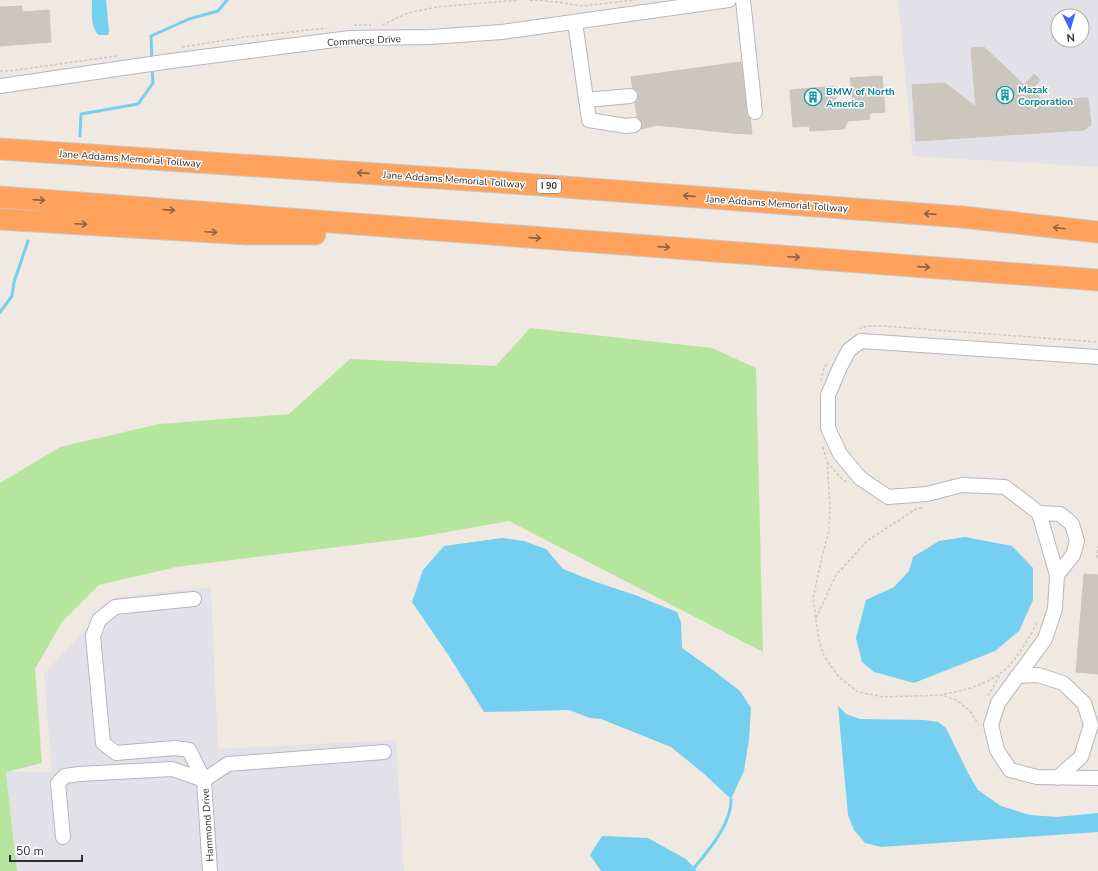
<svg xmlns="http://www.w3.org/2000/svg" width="1098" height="871" viewBox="0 0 1098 871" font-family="'Nunito Sans',sans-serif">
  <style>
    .industrial { fill: #e3e1e8; fill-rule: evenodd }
    .green { fill: #b6e59e }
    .water { fill: #75cff0 }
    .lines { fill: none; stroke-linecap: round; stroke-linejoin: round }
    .stream { stroke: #75cff0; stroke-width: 3 }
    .building { fill: #cbc7bf; stroke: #cbc5ba }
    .minor-casing { stroke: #b4b7c1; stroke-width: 16 }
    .highway-casing { stroke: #c9c9c9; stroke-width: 23 }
    .path { stroke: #c9c9c9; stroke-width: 1.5; stroke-dasharray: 3 2; stroke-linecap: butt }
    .minor { stroke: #fff; stroke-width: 14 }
    .highway { stroke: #ffa35c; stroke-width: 21 }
    .oneway { stroke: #8c6343 }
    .labels { text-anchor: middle; stroke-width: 3; stroke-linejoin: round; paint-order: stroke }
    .shield { fill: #fff; stroke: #6d6d6d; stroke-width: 1 }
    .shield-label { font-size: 9px; font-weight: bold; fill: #2e2e2e }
    .street-label { font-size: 10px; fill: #2e2e2e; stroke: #fff }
    .culture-label { font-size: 10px; font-weight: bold; fill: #0d838f; stroke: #fff; text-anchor: start }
  </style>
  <rect width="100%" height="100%" fill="#efe9e1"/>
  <path class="industrial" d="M 898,0 L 1098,0 L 1098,167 L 913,156 ZM 1058,16 L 1082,16 L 1082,40 L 1058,40 Z
    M 211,587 L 218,749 L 396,740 L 404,871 L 17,871 L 6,771 L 52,772 L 44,674 L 115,597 Z"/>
  <path class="green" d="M 530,328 L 712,348 L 756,368 L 763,652 L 509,521 L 419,537 L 176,567 L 99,585 L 62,622 L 35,669 L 42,763 L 6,772 L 17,871 L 0,871 L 0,483 L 60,447 L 159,424 L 289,414 L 350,359 L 496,366 Z"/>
  <path class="water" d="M 92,0 L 106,0 L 109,32 L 108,35 L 99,35 C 90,27 92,12 92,0 Z
    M 965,537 L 1012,546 L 1033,568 L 1033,600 L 1019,631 L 995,651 L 914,683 L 874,672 L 862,662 L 856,638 L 866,600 L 894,587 L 909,571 L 913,557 L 939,541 Z
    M 502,538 L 524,541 L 546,549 L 563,569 L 596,582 L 635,595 L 677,612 L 681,622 L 682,648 L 713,670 L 740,691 L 751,708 L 749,739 L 744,771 L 731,799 L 703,773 L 671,747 L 601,719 L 590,718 L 569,710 L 484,712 L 449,656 L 412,602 L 423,570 L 444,546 Z
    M 838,706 L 846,714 L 860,719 L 924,720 L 938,722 L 946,728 L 968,773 L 978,790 L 1001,806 L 1030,815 L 1057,817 L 1098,813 L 1098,832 L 881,847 L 865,843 L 854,830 L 848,815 Z
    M 602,836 L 648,838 L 686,859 L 697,871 L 601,871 L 590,855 Z"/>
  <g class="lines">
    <path class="stream" d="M 152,60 L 151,36 L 189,19 L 218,11 L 227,0
      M 80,136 L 81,114 L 138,104 L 153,83 L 152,68
      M 0,312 L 12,296 L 14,282 L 28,241
      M 694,868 C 708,851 726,830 730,809 C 731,806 731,802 731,799"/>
  </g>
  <path class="building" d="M 22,6 L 22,12 L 49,10 L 51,42 L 0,46 L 0,7 Z
    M 984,47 L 1024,85 L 1034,74 L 1040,80 L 1031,91 L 1043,100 L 1088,98 L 1091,125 L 1084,130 L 916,141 L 912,85 L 945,83 L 976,107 L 971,48 Z
    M 741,62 L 747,113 L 750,118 L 752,134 L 732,133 L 657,125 L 641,129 L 642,124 L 640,120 L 637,117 L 635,103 L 638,99 L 638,95 L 637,91 L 633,88 L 631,77 Z
    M 882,76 L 885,112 L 869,113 L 870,119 L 848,121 L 844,129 L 810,131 L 809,126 L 793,127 L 790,90 L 835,86 L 836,106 L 853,104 L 850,78 Z
    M 1084,574 L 1098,575 L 1098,674 L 1076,672 Z"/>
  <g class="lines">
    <defs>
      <path id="minor" d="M 743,0 L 755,112
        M 575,22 L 589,120 L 626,126 L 634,125
        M 0,86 L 171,61 L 350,38 L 430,37 L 502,32 L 729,0
        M 586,100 L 630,96
        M 1098,357 L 861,341 L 849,350 L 840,367 L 828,395 L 828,428 L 840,454 L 860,478 L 888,497 L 927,494 L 962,485 L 1005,487 L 1039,513 L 1057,575 L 1055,609 L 1045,639 L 998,703 L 991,725 L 997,750 L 1010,770 L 1037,777 L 1098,778
        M 1039,513 L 1060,514 L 1072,524 L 1077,541 L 1073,555 L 1057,575
        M 194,599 L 115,607 L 99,620 L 93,636 L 103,743 L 116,753 L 175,748 L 189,750 L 204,780 L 210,871
        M 1017,676 L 1038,675 L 1063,683 L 1084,703 L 1091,725 L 1081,757 L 1057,778
        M 204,780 L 228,764 L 384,752
        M 63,837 L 58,783 L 65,776 L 79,774 L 172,769 L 204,780"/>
      <path id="highway" d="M 0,149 L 498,182 L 962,217 L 1098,232
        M 0,197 L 1098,280
        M 0,219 L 247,234 L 315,234"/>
    </defs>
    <use href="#minor" class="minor-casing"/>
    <use href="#highway" class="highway-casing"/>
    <path class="path" d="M 530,0 L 557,2 L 582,6 L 636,0
      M 354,25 L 371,25
      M 382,25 L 408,13 L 437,7 L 519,0
      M 182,47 L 245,37 L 327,28
      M 0,71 L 9,71 L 117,56
      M 859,329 C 866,325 874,326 882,326 L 1098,342
      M 821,381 L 824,368 L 828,362
      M 823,447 L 827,462 L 830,505 L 829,531 L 822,557 L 813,598 L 819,641 L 824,656 L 839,677 L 858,692 L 884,697 L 942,695 L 956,700 L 970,711 L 979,725
      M 827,462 L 840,477 L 848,483
      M 1097,558 L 1098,546
      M 816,618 L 836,575 L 867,541 L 916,509 L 924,507
      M 944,694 C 963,691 985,685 1001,673 C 1015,663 1029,638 1037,623
      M 988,696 L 1000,675"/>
    <use href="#minor" class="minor"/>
    <use href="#highway" class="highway"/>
  </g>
  <defs><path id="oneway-shaft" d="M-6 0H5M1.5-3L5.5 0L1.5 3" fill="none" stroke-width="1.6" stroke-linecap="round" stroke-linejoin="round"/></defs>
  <g class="oneway">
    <use href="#oneway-shaft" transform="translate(363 173) rotate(-176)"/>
    <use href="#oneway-shaft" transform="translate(689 196) rotate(-176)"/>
    <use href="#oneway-shaft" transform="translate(39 200) rotate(4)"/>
    <use href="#oneway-shaft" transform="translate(169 210) rotate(4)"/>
    <use href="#oneway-shaft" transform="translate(930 214) rotate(-176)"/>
    <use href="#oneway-shaft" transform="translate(81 224) rotate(3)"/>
    <use href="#oneway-shaft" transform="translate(1059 228) rotate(-173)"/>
    <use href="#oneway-shaft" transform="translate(211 232) rotate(3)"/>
    <use href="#oneway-shaft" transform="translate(535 238) rotate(4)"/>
    <use href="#oneway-shaft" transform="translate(664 247) rotate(4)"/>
    <use href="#oneway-shaft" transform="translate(794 257) rotate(4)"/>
    <use href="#oneway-shaft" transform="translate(924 267) rotate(4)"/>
  </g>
  <defs>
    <symbol id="building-ring" viewBox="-11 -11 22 22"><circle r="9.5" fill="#fff" stroke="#0f9aa8" stroke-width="1.5"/><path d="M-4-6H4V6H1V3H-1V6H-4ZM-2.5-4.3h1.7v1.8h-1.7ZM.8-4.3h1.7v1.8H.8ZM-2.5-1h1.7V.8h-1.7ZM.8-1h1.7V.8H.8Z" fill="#0f9aa8"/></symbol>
  </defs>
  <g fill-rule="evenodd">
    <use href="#building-ring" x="995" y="85" width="20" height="20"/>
    <use href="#building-ring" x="803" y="87" width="20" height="20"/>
  </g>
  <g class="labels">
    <rect class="shield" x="537" y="179" width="24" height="14" rx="3"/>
    <g class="shield-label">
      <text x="549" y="189">I 90</text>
    </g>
    <g class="street-label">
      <text transform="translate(364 40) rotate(-3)" y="4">Commerce Drive</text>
      <text transform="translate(130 158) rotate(4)" y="4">Jane Addams Memorial Tollway</text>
      <text transform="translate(454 179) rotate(4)" y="4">Jane Addams Memorial Tollway</text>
      <text transform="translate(777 203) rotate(4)" y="4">Jane Addams Memorial Tollway</text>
      <text transform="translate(207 825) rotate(-94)" y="4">Hammond Drive</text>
    </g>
    <g class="culture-label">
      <text x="1018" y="93">Mazak<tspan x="1018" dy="12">Corporation</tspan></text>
      <text x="826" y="95">BMW of North<tspan x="826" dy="12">America</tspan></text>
    </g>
  </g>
  <g transform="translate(1070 28) rotate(175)"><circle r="19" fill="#ffffff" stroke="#ababab"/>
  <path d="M0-3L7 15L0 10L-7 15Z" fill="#4264fb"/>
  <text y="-6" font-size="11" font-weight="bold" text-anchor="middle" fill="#2e2e2e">N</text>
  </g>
  <path d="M10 855v6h72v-6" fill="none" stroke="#2e2e2e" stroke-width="2"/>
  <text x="16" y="855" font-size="12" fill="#2e2e2e" stroke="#ffffff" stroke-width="3" paint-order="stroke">50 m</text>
</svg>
